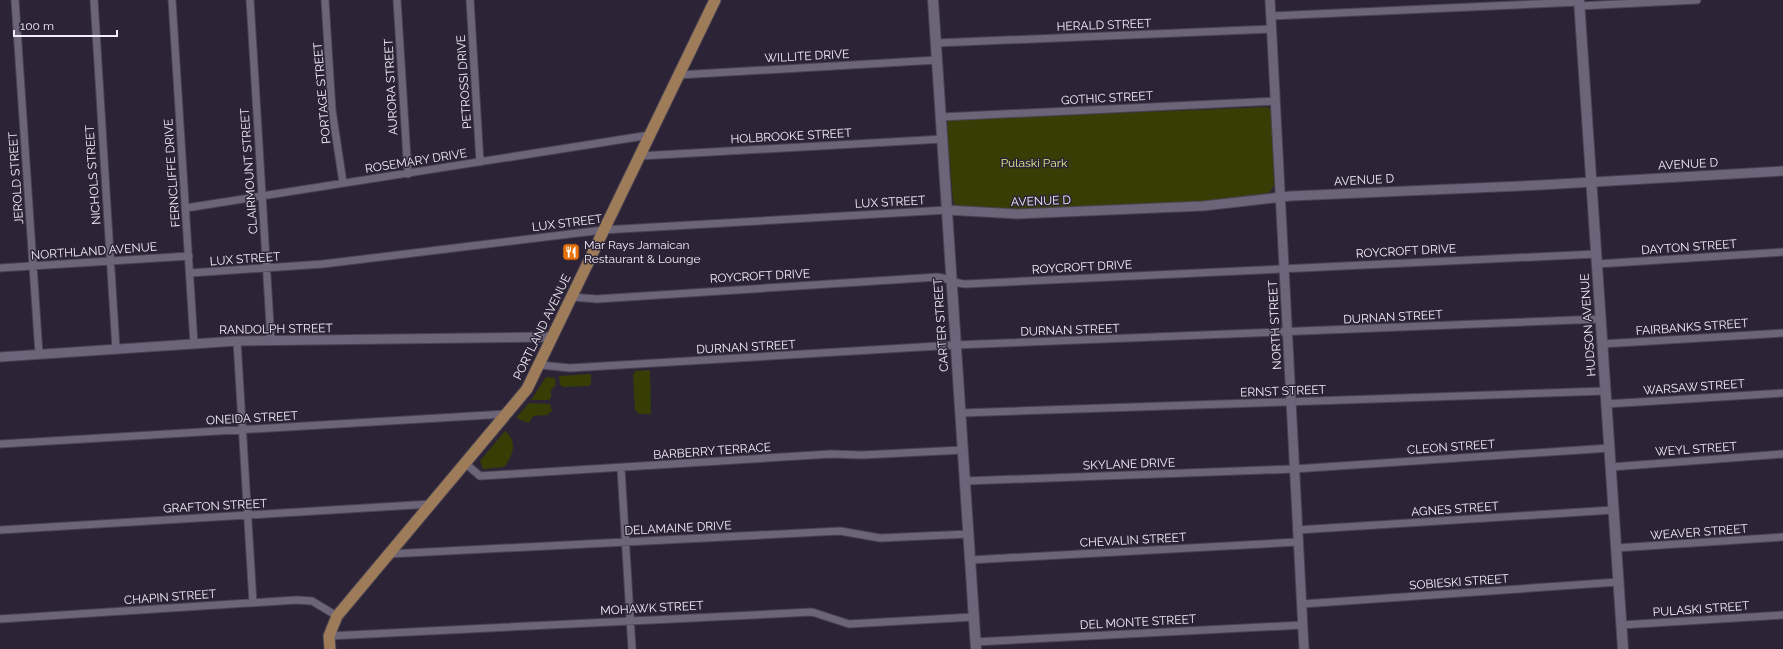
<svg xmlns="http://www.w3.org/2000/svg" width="1783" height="649" viewBox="0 0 1783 649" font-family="Raleway,sans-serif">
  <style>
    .green { fill: #363e06 }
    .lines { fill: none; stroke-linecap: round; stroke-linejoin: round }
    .minor-casing { stroke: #494352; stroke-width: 9 }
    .tertiary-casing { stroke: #494352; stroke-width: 11 }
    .secondary-casing { stroke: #494352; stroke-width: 12 }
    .primary-casing { stroke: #494352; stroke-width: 13 }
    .minor { stroke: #6c6478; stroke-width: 7 }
    .tertiary { stroke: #6c6478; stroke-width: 9 }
    .secondary { stroke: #6c6478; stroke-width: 10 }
    .primary { stroke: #9e7c59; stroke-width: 11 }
    .labels { text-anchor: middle; stroke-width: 3; stroke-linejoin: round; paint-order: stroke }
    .street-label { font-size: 12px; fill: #f2edfa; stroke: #2c2436 }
    .park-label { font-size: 12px; fill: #dbee8c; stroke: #2c2436 }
    .poi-label { font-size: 12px; fill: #f2edfa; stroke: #2c2436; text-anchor: start }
  </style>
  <rect width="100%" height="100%" fill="#2c2436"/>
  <path class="green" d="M 1267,107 L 1270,109 L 1272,114 L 1274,185 L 1270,192 L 1261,195 L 1202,202 L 1024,210 L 964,206 L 955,205 L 953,200 L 947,129 L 948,120 Z
    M 650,370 L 651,414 L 639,414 L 635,410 L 633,375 L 635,371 Z
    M 591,374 L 591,383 L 589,386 L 564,387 L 560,385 L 559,376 Z
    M 546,377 L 555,378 L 556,385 L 551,390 L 551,398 L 548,400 L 531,400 Z
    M 529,403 L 550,404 L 552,411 L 549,413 L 548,415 L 533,416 L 529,423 L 516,418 Z
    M 505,431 C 519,442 512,457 504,467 L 483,469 L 480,461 Z"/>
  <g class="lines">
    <defs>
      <path id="minor" d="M 15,0 L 39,354
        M 94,0 L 116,349
        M 172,0 L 194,344
        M 250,0 L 271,341
        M 325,0 L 332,110 L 343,183
        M 397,0 L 408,174
        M 470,0 L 480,162
        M 1579,6 L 1697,0
        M 1271,16 L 1579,2
        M 936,43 L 1272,29
        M 678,75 L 937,60
        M 941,117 L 1275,101
        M 640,156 L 943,139
        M 186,208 L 650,135
        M 1597,264 L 1783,252
        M 0,268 L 189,256
        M 190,273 L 323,264 L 603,230 L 947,210
        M 571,297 L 597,299 L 938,277 C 948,278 955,284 966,284 L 1596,254
        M 237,341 L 253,603
        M 1602,344 L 1783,333
        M 540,365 L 570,368 L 955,345 L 1601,319
        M 1606,404 L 1783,393
        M 961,413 L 1605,391
        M 0,444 L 506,414
        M 466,464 L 480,476 L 831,454 L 862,455 L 963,450
        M 1611,467 L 1783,454
        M 621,468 L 632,649
        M 965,481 L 1294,469 L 1610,448
        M 0,530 L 431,504
        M 1297,530 L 1613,510
        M 1616,548 L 1783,537
        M 389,554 L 840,531 L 880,538 L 969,534
        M 970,560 L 1298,542
        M 1302,604 L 1618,582
        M 0,619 L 296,600 L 312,601 L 337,616
        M 1621,625 L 1783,615
        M 329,636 L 812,612 L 849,624 L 973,617
        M 975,642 L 1302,625"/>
      <path id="tertiary" d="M 1270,0 L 1304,649
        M 947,210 L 1017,214 L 1203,206 L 1291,196 L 1541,185 L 1783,171
        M 0,357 L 237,341 L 553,337"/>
      <path id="secondary" d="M 933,0 L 976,649
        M 1579,0 L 1623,649"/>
      <path id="primary" d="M 330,649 L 329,636 L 337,616 L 527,389 L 715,0"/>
    </defs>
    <use href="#minor" class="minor-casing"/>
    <use href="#tertiary" class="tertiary-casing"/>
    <use href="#secondary" class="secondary-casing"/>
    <use href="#primary" class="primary-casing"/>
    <use href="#minor" class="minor"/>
    <use href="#tertiary" class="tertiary"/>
    <use href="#secondary" class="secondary"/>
    <use href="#primary" class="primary"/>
  </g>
  <defs>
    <symbol id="restaurant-square" viewBox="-11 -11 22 22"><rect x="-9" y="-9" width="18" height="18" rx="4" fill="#e8710a" stroke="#2c2436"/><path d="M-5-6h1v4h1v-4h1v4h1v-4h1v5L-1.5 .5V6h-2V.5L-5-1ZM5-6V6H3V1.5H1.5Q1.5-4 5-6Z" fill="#fff"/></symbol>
  </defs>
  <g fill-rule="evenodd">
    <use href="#restaurant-square" x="561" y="242" width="20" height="20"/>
  </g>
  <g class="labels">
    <g class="street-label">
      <text transform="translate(1104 25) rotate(-2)" y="4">HERALD STREET</text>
      <text transform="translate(807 56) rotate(-3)" y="4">WILLITE DRIVE</text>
      <text transform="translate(464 82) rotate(-94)" y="4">PETROSSI DRIVE</text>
      <text transform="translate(391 87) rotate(-93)" y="4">AURORA STREET</text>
      <text transform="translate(322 93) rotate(-95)" y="4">PORTAGE STREET</text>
      <text transform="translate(1107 98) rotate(-3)" y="4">GOTHIC STREET</text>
      <text transform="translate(791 136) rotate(-3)" y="4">HOLBROOKE STREET</text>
      <text transform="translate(416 161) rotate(-9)" y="4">ROSEMARY DRIVE</text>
      <text transform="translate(1688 164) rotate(-3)" y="4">AVENUE D</text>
      <text transform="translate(249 171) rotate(-94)" y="4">CLAIRMOUNT STREET</text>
      <text transform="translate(172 173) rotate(-94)" y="4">FERNCLIFFE DRIVE</text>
      <text transform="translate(93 175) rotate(-94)" y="4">NICHOLS STREET</text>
      <text transform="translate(16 178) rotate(-94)" y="4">JEROLD STREET</text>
      <text transform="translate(1364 180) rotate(-3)" y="4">AVENUE D</text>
      <text transform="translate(1041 201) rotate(-2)" y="4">AVENUE D</text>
      <text transform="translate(890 202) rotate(-3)" y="4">LUX STREET</text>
      <text transform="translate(567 223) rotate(-7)" y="4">LUX STREET</text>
      <text transform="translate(1689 247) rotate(-4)" y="4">DAYTON STREET</text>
      <text transform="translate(94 251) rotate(-4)" y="4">NORTHLAND AVENUE</text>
      <text transform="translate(1406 251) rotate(-3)" y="4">ROYCROFT DRIVE</text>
      <text transform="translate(245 259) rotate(-4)" y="4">LUX STREET</text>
      <text transform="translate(1082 267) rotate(-3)" y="4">ROYCROFT DRIVE</text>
      <text transform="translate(760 276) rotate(-3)" y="4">ROYCROFT DRIVE</text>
      <text transform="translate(1393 317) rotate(-3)" y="4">DURNAN STREET</text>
      <text transform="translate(941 325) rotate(-94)" y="4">CARTER STREET</text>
      <text transform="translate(1275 325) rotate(-93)" y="4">NORTH STREET</text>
      <text transform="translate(1588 325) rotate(-94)" y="4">HUDSON AVENUE</text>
      <text transform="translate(542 327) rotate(-64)" y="4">PORTLAND AVENUE</text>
      <text transform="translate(1692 327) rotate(-4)" y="4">FAIRBANKS STREET</text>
      <text transform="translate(276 329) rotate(-1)" y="4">RANDOLPH STREET</text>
      <text transform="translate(1070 330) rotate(-2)" y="4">DURNAN STREET</text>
      <text transform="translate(746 347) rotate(-3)" y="4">DURNAN STREET</text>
      <text transform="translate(1694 387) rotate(-4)" y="4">WARSAW STREET</text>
      <text transform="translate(1283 391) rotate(-2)" y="4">ERNST STREET</text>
      <text transform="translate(252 418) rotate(-3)" y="4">ONEIDA STREET</text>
      <text transform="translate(1451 447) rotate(-4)" y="4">CLEON STREET</text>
      <text transform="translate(1696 449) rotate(-4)" y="4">WEYL STREET</text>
      <text transform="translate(712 451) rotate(-4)" y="4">BARBERRY TERRACE</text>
      <text transform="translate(1129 464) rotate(-2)" y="4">SKYLANE DRIVE</text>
      <text transform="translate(215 506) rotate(-3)" y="4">GRAFTON STREET</text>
      <text transform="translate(1455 509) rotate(-4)" y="4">AGNES STREET</text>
      <text transform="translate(678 528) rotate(-3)" y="4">DELAMAINE DRIVE</text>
      <text transform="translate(1699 532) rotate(-4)" y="4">WEAVER STREET</text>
      <text transform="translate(1133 540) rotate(-3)" y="4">CHEVALIN STREET</text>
      <text transform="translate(1459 582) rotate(-4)" y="4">SOBIESKI STREET</text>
      <text transform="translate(170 597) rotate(-4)" y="4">CHAPIN STREET</text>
      <text transform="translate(652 608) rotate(-3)" y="4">MOHAWK STREET</text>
      <text transform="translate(1701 609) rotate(-4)" y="4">PULASKI STREET</text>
      <text transform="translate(1138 622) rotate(-3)" y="4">DEL MONTE STREET</text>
    </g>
    <g class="park-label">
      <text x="1034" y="167">Pulaski Park</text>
    </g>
    <g class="poi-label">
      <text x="584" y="249">Mar Rays Jamaican<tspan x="584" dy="14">Restaurant &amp; Lounge</tspan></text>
    </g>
  </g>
  <path d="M14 30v6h103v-6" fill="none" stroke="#f2edfa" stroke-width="2"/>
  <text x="20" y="30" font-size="12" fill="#f2edfa" stroke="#2c2436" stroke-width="3" paint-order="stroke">100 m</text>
</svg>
